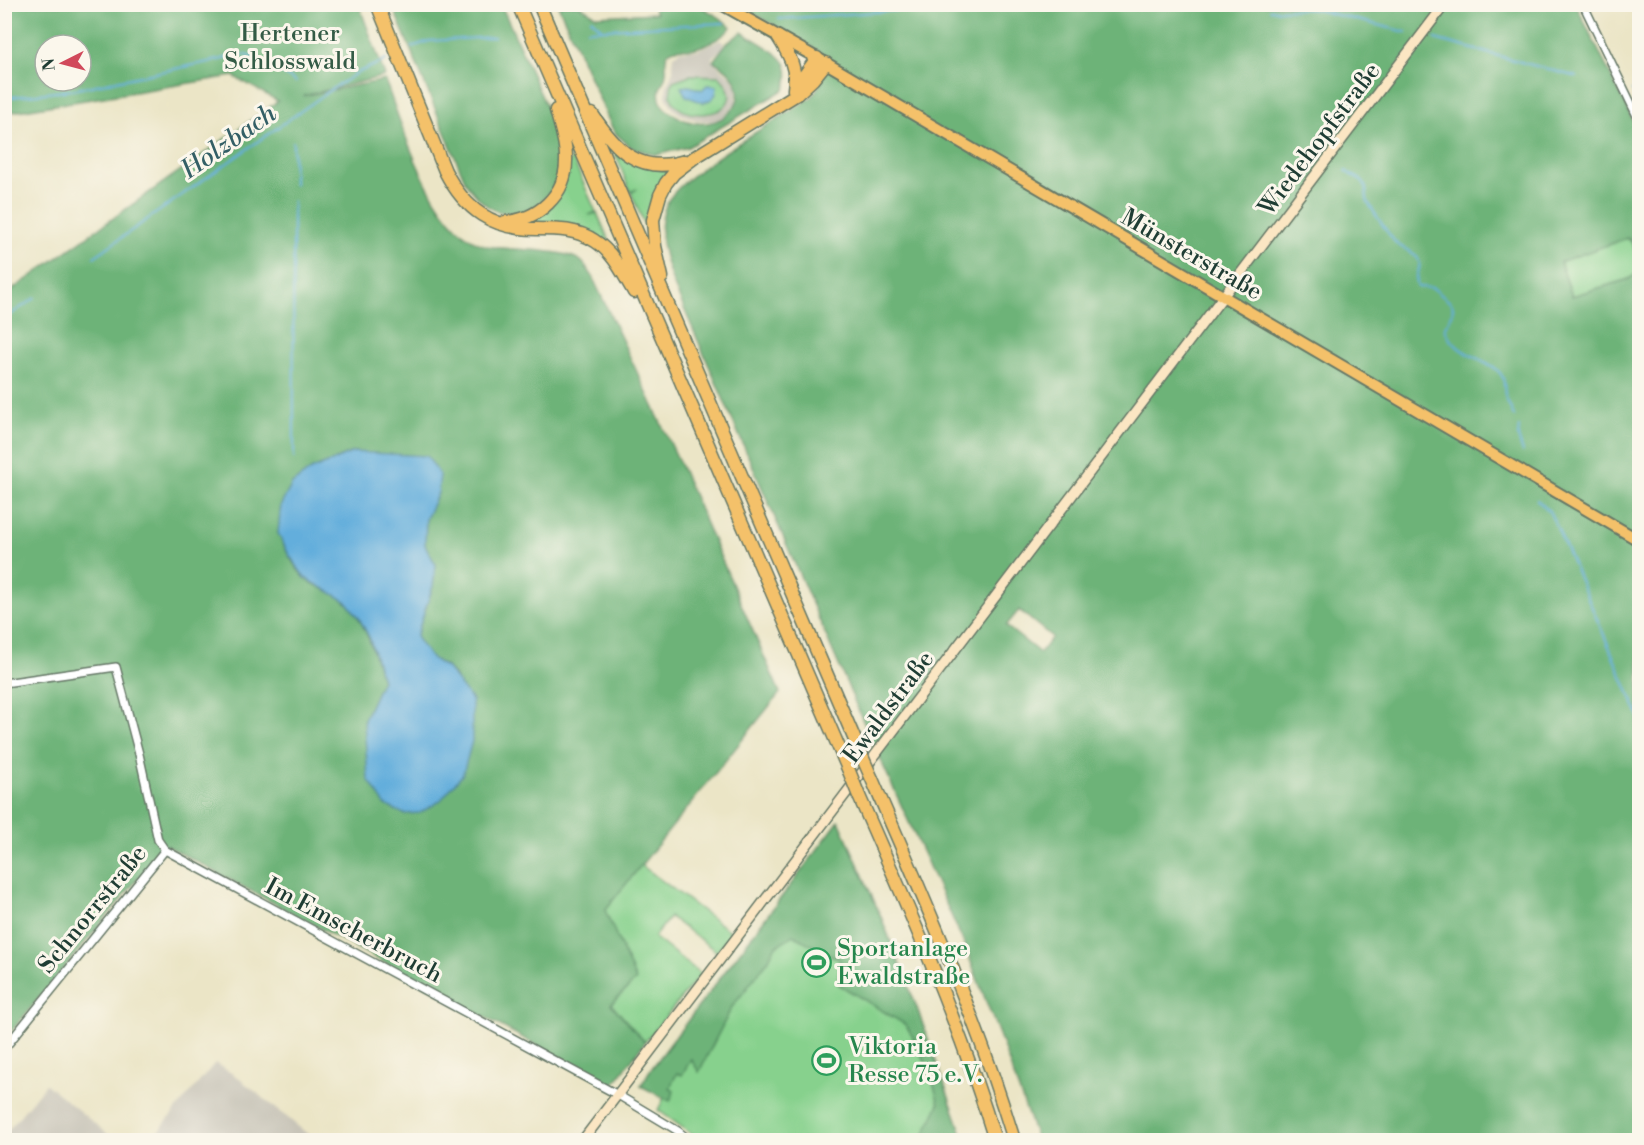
<svg xmlns="http://www.w3.org/2000/svg" width="1644" height="1145" viewBox="0 0 1644 1145" font-family="'Libre Bodoni',serif">
  <style>
    .industrial { fill: #c8c4b8 }
    .green { fill: #87d18d; stroke: #538760; stroke-width: 1.5 }
    .forest { fill: #6db378; stroke: #467856; stroke-width: 1.5; fill-rule: evenodd }
    .water { fill: #63aedc; stroke: #417688; stroke-width: 1.5 }
    .lines { fill: none; stroke-linecap: round; stroke-linejoin: round }
    .stream { stroke: #63aedc; stroke-width: 2 }
    .minor-casing { stroke: #667867; stroke-width: 10 }
    .secondary-casing { stroke: #667867; stroke-width: 12 }
    .primary-casing { stroke: #667867; stroke-width: 14 }
    .motorway-casing { stroke: #667867; stroke-width: 15 }
    .minor { stroke: #fff; stroke-width: 7 }
    .secondary { stroke: #fbe6c3; stroke-width: 9 }
    .primary { stroke: #f4c16a; stroke-width: 10 }
    .motorway { stroke: #f4c16a; stroke-width: 12 }
    .motorway-bridge-casing { stroke: #667867; stroke-width: 15; stroke-linecap: butt }
    .motorway-bridge { stroke: #f4c16a; stroke-width: 12 }
    .labels { text-anchor: middle; stroke-width: 6; stroke-linejoin: round; paint-order: stroke }
    .park-label { font-size: 24px; fill: #345b46; stroke: #fbf7ec }
    .street-label { font-size: 24px; fill: #1f3d34; stroke: #fbf7ec }
    .leisure-label { font-size: 24px; fill: #27864d; stroke: #fbf7ec; text-anchor: start }
    .water-label { font-size: 26px; font-style: italic; fill: #335f66; stroke: #fbf7ec }
  </style>
  <rect width="100%" height="100%" fill="#fbf7ec"/>
  <filter id="ink" filterUnits="userSpaceOnUse"><feTurbulence type="fractalNoise" baseFrequency=".0167" numOctaves="2"/><feDisplacementMap in="SourceGraphic" scale="12" xChannelSelector="R" yChannelSelector="G"/><feConvolveMatrix kernelMatrix="1 2 1 2 8 2 1 2 1" color-interpolation-filters="sRGB"/></filter>
  <filter id="wash" filterUnits="userSpaceOnUse"><feTurbulence type="fractalNoise" baseFrequency=".008" numOctaves="4" result="noise"/><feDisplacementMap in="SourceGraphic" scale="24" xChannelSelector="R" yChannelSelector="G"/><feGaussianBlur stdDeviation="1.35" result="paint"/><feColorMatrix in="noise" values="0 0 0 0 0 0 0 0 0 0 0 0 0 0 0 0 0 1.4 0 .05"/><feComposite in="paint" operator="in"/></filter>
  <g filter="url(#wash)">
    <rect width="100%" height="100%" fill="#ebe5c6"/>
    <path class="industrial" d="M 721,40 L 725,46 L 712,57 L 712,61 L 732,78 L 737,89 L 736,103 L 723,118 L 713,121 L 699,121 L 680,114 L 673,109 L 666,97 L 666,88 L 673,71 L 673,57 L 680,51 L 697,50 Z
      M 215,1063 L 236,1076 L 315,1140 L 151,1140 Z
      M 46,1084 L 115,1140 L 5,1140 L 5,1134 Z"/>
    <path class="green" d="M 690,75 L 719,76 C 763,121 653,130 673,81 Z
      M 614,149 L 672,167 L 649,235 L 631,193 L 637,189 L 630,192 Z
      M 572,157 L 596,212 L 589,215 L 597,213 L 613,250 L 604,243 L 524,225 L 540,214 Z
      M 1627,238 C 1637,246 1639,259 1639,272 L 1629,279 L 1572,296 L 1560,261 Z
      M 839,821 L 881,917 L 917,1008 L 964,1140 L 700,1140 L 658,1110 L 664,1098 L 641,1086 L 649,1072 Z
      M 641,865 L 732,933 L 717,952 L 670,917 L 654,937 L 701,974 L 645,1042 L 611,1004 L 605,910 Z"/>
    <path class="forest" d="M 5,5 L 359,5 L 385,76 L 303,96 L 385,80 C 402,126 433,233 487,246 C 511,251 562,248 581,261 C 585,264 589,271 592,276 L 676,455 L 780,693 L 605,910 L 636,980 L 611,1004 L 645,1042 L 612,1086 L 166,845 L 5,1039 L 5,295 L 278,101 L 233,76 L 5,113 ZM 45,45 L 81,45 L 81,81 L 45,81 ZM 353,452 L 401,456 L 438,493 L 426,519 L 425,545 L 436,565 L 433,586 L 416,637 L 430,657 L 448,668 L 457,679 L 364,720 L 382,680 C 373,653 368,626 348,604 C 337,591 316,589 304,577 C 292,565 285,547 278,533 L 292,484 L 311,470 Z
      M 392,5 L 501,5 C 515,35 528,66 542,97 C 548,111 557,126 559,140 C 565,171 553,205 519,212 C 493,217 480,202 466,183 Z
      M 558,5 L 579,5 L 596,16 L 656,13 L 652,5 L 698,5 L 719,17 L 731,27 C 726,36 707,45 696,48 C 688,51 672,44 667,55 C 664,60 667,67 666,73 C 665,85 657,85 660,99 C 661,107 668,111 675,115 C 719,144 770,91 713,61 L 726,44 L 742,32 C 754,40 781,53 786,65 C 789,72 787,82 785,89 L 688,147 L 656,155 L 632,148 L 614,132 Z
      M 739,5 L 1576,5 L 1639,133 L 1639,258 L 1631,240 L 1627,238 L 1560,262 L 1572,296 L 1629,279 L 1639,272 L 1639,1140 L 1037,1140 L 998,1032 L 962,939 L 867,730 L 673,283 C 664,257 655,229 667,203 C 681,173 780,119 812,97 L 822,81 L 829,57 ZM 1019,610 L 1052,637 L 1040,653 L 1006,626 Z
      M 839,821 L 881,917 L 917,1008 L 964,1140 L 922,1140 L 939,1104 L 931,1075 L 919,1049 L 906,1025 L 838,984 L 840,960 L 793,935 L 775,947 L 768,961 L 732,1007 L 699,1072 L 691,1059 L 682,1075 L 677,1073 L 670,1088 L 674,1091 L 670,1101 L 641,1086 L 649,1072 Z"/>
    <path class="water" d="M 707,85 L 717,86 L 716,94 L 712,99 L 703,103 L 686,96 L 681,87 L 689,86 L 702,90 Z
      M 353,452 L 427,456 L 440,475 L 438,493 L 426,519 L 425,545 L 436,565 L 433,586 L 416,637 L 430,657 L 447,668 L 472,700 L 472,741 L 463,774 L 440,801 L 420,813 L 404,814 L 385,805 L 368,779 L 364,720 L 382,680 L 370,639 L 359,618 L 346,601 L 305,578 L 289,555 L 278,533 L 281,505 L 292,484 L 311,470 Z"/>
    <g class="lines">
      <path class="stream" d="M 1270,10 L 1313,9 L 1406,32
        M 591,19 L 602,29
        M 779,19 L 986,4
        M 588,30 L 724,23
        M 1435,39 L 1577,77
        M 412,47 L 429,41 L 494,37
        M 1632,91 L 1640,92
        M 4,98 L 72,90 L 223,59 C 227,57 232,54 236,54 C 253,53 283,73 296,82
        M 293,142 L 294,185
        M 1346,171 C 1352,177 1360,177 1364,184 C 1368,189 1365,196 1368,202 C 1373,211 1390,237 1397,244 C 1404,250 1415,251 1419,261 C 1422,270 1413,277 1418,287 L 1433,288 L 1451,303 L 1453,307 L 1452,314 L 1445,329 C 1456,359 1491,357 1502,376 C 1505,381 1504,389 1505,395 C 1507,402 1511,409 1514,416
        M 293,202 L 294,458
        M 94,257 L 335,87 L 359,72 L 386,60
        M 4,319 L 35,298
        M 1519,427 L 1518,437 L 1523,452
        M 1537,500 L 1549,511 L 1556,525 L 1640,718"/>
    </g>
  </g>
  <g filter="url(#ink)">
    <g class="lines">
      <defs>
        <path id="minor" d="M 1583,4 L 1640,122
          M 4,683 L 116,667 L 139,754 L 158,840 L 165,850 L 618,1095 L 678,1131 L 689,1140
          M 4,1049 L 165,850
          M 515,1140 L 518,1140"/>
        <path id="secondary" d="M 583,1140 L 1445,4"/>
        <path id="primary" d="M 721,4 L 826,63 L 1640,541"/>
        <path id="motorway" d="M 377,4 L 445,171 C 465,210 492,229 537,229 C 558,229 577,229 595,241 C 614,253 623,274 634,292
          M 518,4 L 849,771
          M 539,4 L 861,754
          M 778,37 C 789,54 797,68 794,89
          M 794,90 L 817,58
          M 592,114 C 616,150 639,175 685,161
          M 505,222 C 538,220 566,195 566,161 C 567,144 560,126 556,110
          M 662,277 L 655,246 L 653,220 L 660,195 L 666,183 L 674,173 L 695,157 L 797,94 L 813,79 L 826,63
          M 872,779 C 924,898 976,1016 1014,1140
          M 859,796 C 909,909 959,1022 995,1140"/>
      </defs>
      <use href="#minor" class="minor-casing"/>
      <use href="#secondary" class="secondary-casing"/>
      <use href="#primary" class="primary-casing"/>
      <use href="#motorway" class="motorway-casing"/>
      <use href="#minor" class="minor"/>
      <use href="#secondary" class="secondary"/>
      <use href="#primary" class="primary"/>
      <use href="#motorway" class="motorway"/>
      <defs>
        <path id="motorway-bridge" d="M 861,754 L 872,779
          M 849,771 L 859,796"/>
      </defs>
      <use href="#motorway-bridge" class="motorway-bridge-casing"/>
      <use href="#motorway-bridge" class="motorway-bridge"/>
    </g>
  </g>
  <defs>
    <symbol id="stadium-ring" viewBox="-11 -11 22 22"><circle r="9.5" fill="#fbf7ec" stroke="#2e9e5b" stroke-width="1.5"/><path d="M0-5a6.5 5 0 1 0 0 10a6.5 5 0 1 0 0-10ZM-3.5-1.8h7v3.6h-7Z" fill="#2e9e5b"/></symbol>
  </defs>
  <g fill-rule="evenodd">
    <use href="#stadium-ring" x="800" y="946" width="33" height="33"/>
    <use href="#stadium-ring" x="810" y="1044" width="33" height="33"/>
  </g>
  <g class="labels">
    <g class="park-label">
      <text x="290" y="41">Hertener<tspan x="290" dy="28">Schlosswald</tspan></text>
    </g>
    <g class="street-label">
      <text transform="translate(1319 139) rotate(-53)" y="8">Wiedehopfstraße</text>
      <text transform="translate(1192 254) rotate(30)" y="8">Münsterstraße</text>
      <text transform="translate(888 707) rotate(-53)" y="8">Ewaldstraße</text>
      <text transform="translate(92 909) rotate(-51)" y="8">Schnorrstraße</text>
      <text transform="translate(354 930) rotate(28)" y="8">Im Emscherbruch</text>
    </g>
    <g class="leisure-label">
      <text x="837" y="956">Sportanlage<tspan x="837" dy="28">Ewaldstraße</tspan></text>
      <text x="848" y="1054">Viktoria<tspan x="848" dy="28">Resse 75 e.V.</tspan></text>
    </g>
    <g class="water-label">
      <text transform="translate(228 141) rotate(-35)" y="9">Holzbach</text>
    </g>
  </g>
  <rect width="1644" height="1145" fill="none" stroke="#fbf7ec" stroke-width="24"/>
  <g transform="translate(63 63) rotate(264)"><circle r="28" fill="#fbf7ec" stroke="#a3ada2" stroke-width="1.5"/>
  <path d="M0-4.5L10 22L0 15L-10 22Z" fill="#d1495b"/>
  <text y="-9" font-size="16" font-weight="bold" text-anchor="middle" fill="#1f3d34">N</text>
  </g>
</svg>
